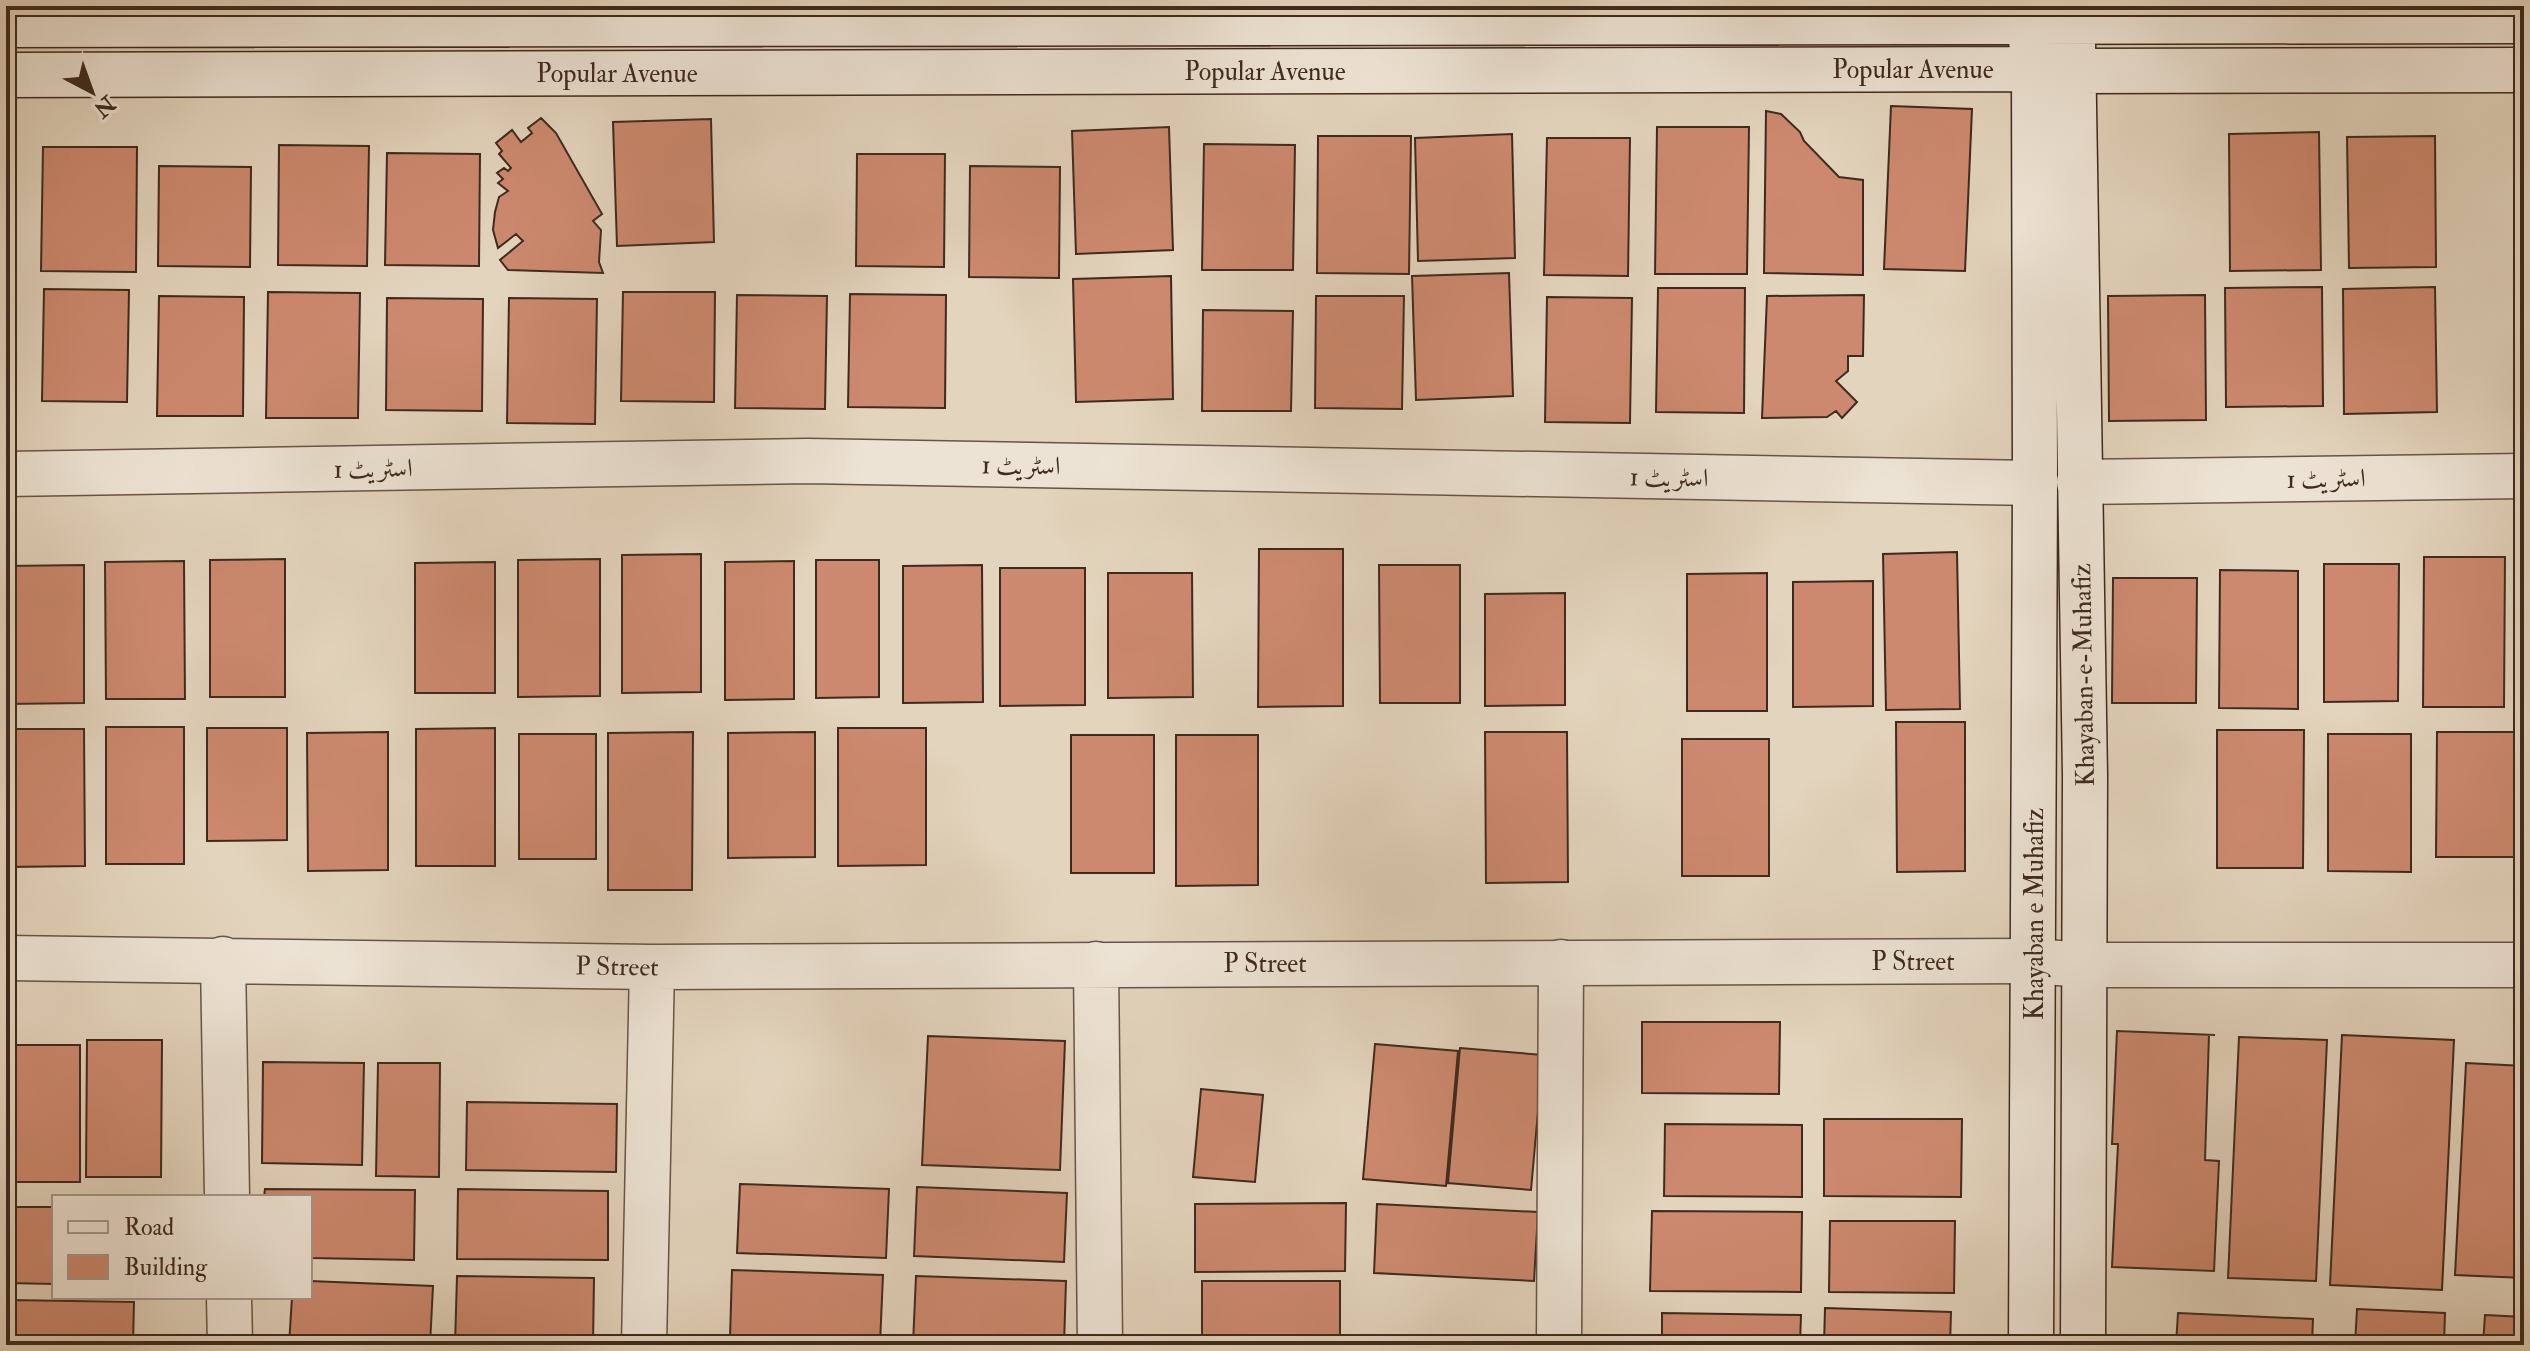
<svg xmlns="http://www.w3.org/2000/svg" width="2530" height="1351" viewBox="0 0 2530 1351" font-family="'IM FELL Double Pica',Amiri,serif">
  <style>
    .building { fill: #cd896f; stroke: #3f2a1e; stroke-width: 2 }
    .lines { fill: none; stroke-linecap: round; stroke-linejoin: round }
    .street-casing { stroke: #685446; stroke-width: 47 }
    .secondary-casing { stroke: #3f2a1e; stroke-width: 47 }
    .street { stroke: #ede3d4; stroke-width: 44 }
    .secondary { stroke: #ede3d4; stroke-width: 44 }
    .labels { text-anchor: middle; stroke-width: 8; stroke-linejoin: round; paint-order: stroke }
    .street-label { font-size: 26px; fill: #3f2a1e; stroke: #ede3d4 }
  </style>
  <rect width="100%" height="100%" fill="#e3d4bd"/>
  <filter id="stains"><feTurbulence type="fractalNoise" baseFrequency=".0025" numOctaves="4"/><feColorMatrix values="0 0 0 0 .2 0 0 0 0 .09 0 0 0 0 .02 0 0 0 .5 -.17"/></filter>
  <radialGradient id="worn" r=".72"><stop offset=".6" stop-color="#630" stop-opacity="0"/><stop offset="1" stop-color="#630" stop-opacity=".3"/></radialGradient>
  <path class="building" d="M 1891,106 L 1972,109 L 1965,271 L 1884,269 Z
    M 1766,111 L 1781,114 L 1800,132 L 1804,141 L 1839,177 L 1863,180 L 1863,275 L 1764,273 Z
    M 541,118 L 556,133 L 602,214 L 593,221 L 601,230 L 599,262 L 603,273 L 508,270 L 500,260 L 523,241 L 516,234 L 498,248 L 493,230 L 495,212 L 499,197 L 508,191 L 498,183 L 503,179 L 497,173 L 504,168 L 508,171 L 511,168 L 499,154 L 502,151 L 496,143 L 512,130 L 521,142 L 532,133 L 528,128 Z
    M 711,119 L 714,242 L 617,246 L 613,122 Z
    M 1169,127 L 1173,250 L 1076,254 L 1072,131 Z
    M 1657,127 L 1749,127 L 1747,274 L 1655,274 Z
    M 2319,132 L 2321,270 L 2230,271 L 2229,134 Z
    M 1512,134 L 1515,258 L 1418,261 L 1415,138 Z
    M 1318,136 L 1411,136 L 1409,274 L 1317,273 Z
    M 2435,136 L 2436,267 L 2349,268 L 2347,137 Z
    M 1547,138 L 1630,138 L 1628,276 L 1544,275 Z
    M 6,140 L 9,140 L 7,265 L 6,265 Z
    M 1204,144 L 1295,145 L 1293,270 L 1202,270 Z
    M 279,145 L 369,146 L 367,266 L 278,265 Z
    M 43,147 L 137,147 L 136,272 L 41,271 Z
    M 387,153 L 480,154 L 479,266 L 385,265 Z
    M 857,154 L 945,154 L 944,267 L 856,266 Z
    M 159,166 L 251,167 L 250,267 L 158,266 Z
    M 970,166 L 1060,167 L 1059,278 L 969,277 Z
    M 1509,273 L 1513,396 L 1416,400 L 1412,276 Z
    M 1171,276 L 1173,399 L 1076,402 L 1073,279 Z
    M 2322,287 L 2323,406 L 2226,407 L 2225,288 Z
    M 2435,287 L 2437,412 L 2344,414 L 2343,289 Z
    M 1658,288 L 1745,288 L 1744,413 L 1656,412 Z
    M 44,289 L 129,290 L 127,402 L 42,401 Z
    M 268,292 L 360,293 L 358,418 L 266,418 Z
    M 623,292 L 715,292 L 714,402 L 621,401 Z
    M 850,294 L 946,295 L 945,408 L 848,407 Z
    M 737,295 L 827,296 L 825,409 L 735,408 Z
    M 1864,295 L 1863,356 L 1848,356 L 1848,371 L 1836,381 L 1857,402 L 1842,418 L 1836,411 L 1827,417 L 1762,418 L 1767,296 Z
    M 2205,295 L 2206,420 L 2109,421 L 2108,296 Z
    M 159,296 L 244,297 L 243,416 L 157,416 Z
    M 1316,296 L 1404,296 L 1402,409 L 1315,408 Z
    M 6,297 L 16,297 L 14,396 L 6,396 Z
    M 1547,297 L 1632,298 L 1630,423 L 1545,422 Z
    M 387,298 L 483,299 L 482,411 L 386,410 Z
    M 509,298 L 597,299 L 595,424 L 507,423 Z
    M 1203,310 L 1293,311 L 1291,411 L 1202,411 Z
    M 1259,549 L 1343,549 L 1343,706 L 1258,707 Z
    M 1957,552 L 1960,709 L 1886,710 L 1883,554 Z
    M 701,554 L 701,692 L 622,693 L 622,555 Z
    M 2424,557 L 2505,557 L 2504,707 L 2423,707 Z
    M 285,559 L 285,697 L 210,697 L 210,560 Z
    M 600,559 L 600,696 L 518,697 L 518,560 Z
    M 816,560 L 879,560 L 879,697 L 816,698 Z
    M 184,561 L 185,699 L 106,699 L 105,562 Z
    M 794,561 L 794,699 L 725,700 L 725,562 Z
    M 495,562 L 495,693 L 415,693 L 415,563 Z
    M 2324,564 L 2399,564 L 2398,701 L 2324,702 Z
    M 84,565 L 84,703 L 6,704 L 6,566 Z
    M 982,565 L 983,702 L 903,703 L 903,566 Z
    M 1379,565 L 1460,565 L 1460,703 L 1380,703 Z
    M 1000,568 L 1085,568 L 1085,705 L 1000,706 Z
    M 2220,570 L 2298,571 L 2298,709 L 2219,708 Z
    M 1108,573 L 1192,573 L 1193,697 L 1108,698 Z
    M 1767,573 L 1767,711 L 1687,711 L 1687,574 Z
    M 2113,578 L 2197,578 L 2196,703 L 2112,703 Z
    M 1873,581 L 1873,706 L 1793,707 L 1793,582 Z
    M 1565,593 L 1565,705 L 1485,706 L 1485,594 Z
    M 1896,722 L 1965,722 L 1965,871 L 1897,872 Z
    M 106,727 L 184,727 L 184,864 L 106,864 Z
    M 207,728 L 287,728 L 287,840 L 207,841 Z
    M 495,728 L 495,866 L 416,866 L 416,729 Z
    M 838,728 L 926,728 L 926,865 L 838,866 Z
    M 6,729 L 84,729 L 85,866 L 6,867 Z
    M 2217,730 L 2304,730 L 2303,868 L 2217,868 Z
    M 388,732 L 388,870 L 308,871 L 307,733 Z
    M 693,732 L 692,890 L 608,890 L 608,733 Z
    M 815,732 L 815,857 L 728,858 L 728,733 Z
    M 1485,732 L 1567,732 L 1568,882 L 1486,883 Z
    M 2437,732 L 2522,732 L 2522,857 L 2436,857 Z
    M 519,734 L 596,734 L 596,859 L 519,859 Z
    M 2328,734 L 2411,734 L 2411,872 L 2328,871 Z
    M 1071,735 L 1154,735 L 1154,873 L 1071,873 Z
    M 1176,735 L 1258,735 L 1258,885 L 1176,886 Z
    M 1682,739 L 1769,739 L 1769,876 L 1682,876 Z
    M 1642,1022 L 1780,1022 L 1779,1094 L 1642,1093 Z
    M 2117,1031 L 2215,1035 L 2209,1035 L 2205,1160 L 2219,1161 L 2214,1271 L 2112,1267 L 2118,1144 L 2112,1144 Z
    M 2342,1035 L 2454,1040 L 2442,1290 L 2330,1285 Z
    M 928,1036 L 1065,1041 L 1060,1170 L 922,1165 Z
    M 2239,1037 L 2327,1040 L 2316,1281 L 2228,1278 Z
    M 87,1040 L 162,1040 L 161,1177 L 86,1177 Z
    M 1375,1044 L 1458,1051 L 1446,1186 L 1363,1179 Z
    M 6,1045 L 80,1045 L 80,1182 L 6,1182 Z
    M 1460,1048 L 1543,1055 L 1531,1190 L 1448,1183 Z
    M 263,1062 L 364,1063 L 362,1165 L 262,1163 Z
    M 378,1063 L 440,1063 L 439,1177 L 376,1176 Z
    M 2466,1063 L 2524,1066 L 2524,1278 L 2455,1275 Z
    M 1201,1089 L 1263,1095 L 1255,1182 L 1193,1177 Z
    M 467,1102 L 617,1104 L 616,1172 L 466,1170 Z
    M 1824,1119 L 1962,1119 L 1961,1197 L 1824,1196 Z
    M 1665,1124 L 1802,1125 L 1802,1197 L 1664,1196 Z
    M 740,1184 L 889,1189 L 886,1258 L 737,1253 Z
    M 917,1187 L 1067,1193 L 1064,1262 L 914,1256 Z
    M 265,1189 L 415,1190 L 414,1260 L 310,1258 L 310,1197 L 264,1197 Z
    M 458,1189 L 608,1191 L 608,1260 L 457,1259 Z
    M 1346,1203 L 1345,1271 L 1195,1272 L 1195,1204 Z
    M 1377,1204 L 1538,1212 L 1534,1281 L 1374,1273 Z
    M 6,1207 L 54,1207 L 54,1284 L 6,1283 Z
    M 1652,1211 L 1802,1212 L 1801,1292 L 1650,1291 Z
    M 1830,1221 L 1955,1221 L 1954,1293 L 1829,1292 Z
    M 732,1270 L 883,1275 L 880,1344 L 730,1338 Z
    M 457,1276 L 594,1278 L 593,1345 L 455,1345 Z
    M 916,1276 L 1066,1281 L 1064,1345 L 913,1344 Z
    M 310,1281 L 433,1286 L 430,1345 L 289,1345 L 292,1297 L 310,1297 Z
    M 1202,1281 L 1340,1281 L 1340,1345 L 1202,1345 Z
    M 9,1300 L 134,1302 L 133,1345 L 8,1345 Z
    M 1825,1308 L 1951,1312 L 1950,1345 L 1824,1345 Z
    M 2357,1309 L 2445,1313 L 2444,1345 L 2355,1345 Z
    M 1662,1313 L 1801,1315 L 1800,1345 L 1662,1345 Z
    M 2178,1313 L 2313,1319 L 2312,1345 L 2176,1345 Z
    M 2485,1315 L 2524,1317 L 2524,1345 L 2483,1345 Z"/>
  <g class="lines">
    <defs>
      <path id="street" d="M 6,474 L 807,461 L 2035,483
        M 2079,482 L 2524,476
        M 6,958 L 652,967 L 2034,961 L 2083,965 L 2524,965
        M 223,959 L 227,1197
        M 1096,964 L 1100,1345
        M 229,1297 L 230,1345
        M 644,1345 L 652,967
        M 1559,1345 L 1561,962"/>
      <path id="secondary" d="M 6,25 L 2524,21
        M 2031,40 L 2034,69 L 2035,483 L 2031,1345
        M 2073,44 L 2085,776 L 2083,1345
        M 6,75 L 2034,69 L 2074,71 L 2524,70"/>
    </defs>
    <use href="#street" class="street-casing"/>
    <use href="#secondary" class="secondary-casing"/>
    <use href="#street" class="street"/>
    <use href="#secondary" class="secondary"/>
  </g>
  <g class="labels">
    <g class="street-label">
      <text x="1913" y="78">Popular Avenue</text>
      <text x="1265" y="80">Popular Avenue</text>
      <text x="617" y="82">Popular Avenue</text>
      <text transform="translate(1021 465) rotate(1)" y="9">اسٹریٹ 1</text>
      <text transform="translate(373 468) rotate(-1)" y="9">اسٹریٹ 1</text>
      <text transform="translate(1669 477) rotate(1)" y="9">اسٹریٹ 1</text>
      <text transform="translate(2326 478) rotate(-1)" y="9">اسٹریٹ 1</text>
      <text transform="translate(2083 675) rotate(-91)" y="9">Khayaban-e-Muhafiz</text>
      <text transform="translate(2034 914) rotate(-90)" y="9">Khayaban e Muhafiz</text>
      <text x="1913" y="970">P Street</text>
      <text x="1265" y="972">P Street</text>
      <text transform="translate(617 966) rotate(1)" y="9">P Street</text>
    </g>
  </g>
  <rect width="2530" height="1351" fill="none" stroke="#e3d4bd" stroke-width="32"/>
  <rect x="8" y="8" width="2514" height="1335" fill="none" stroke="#3f2a1e" stroke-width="4"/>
  <rect x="16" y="16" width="2498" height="1319" fill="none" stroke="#3f2a1e" stroke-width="2"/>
  <rect x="52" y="1195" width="260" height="104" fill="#ede3d4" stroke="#a7998b" stroke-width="2"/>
  <rect x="68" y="1221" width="40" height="12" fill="#ede3d4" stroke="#a7998b" stroke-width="2"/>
  <text x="124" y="1235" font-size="24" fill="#3f2a1e">Road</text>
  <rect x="68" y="1255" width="40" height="24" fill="#cd896f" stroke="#a7998b" stroke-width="2"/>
  <text x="124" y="1275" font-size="24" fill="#3f2a1e">Building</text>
  <g transform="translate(92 92) rotate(139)" stroke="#ede3d4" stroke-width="6" paint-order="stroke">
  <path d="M0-6L14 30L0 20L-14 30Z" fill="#3f2a1e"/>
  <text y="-12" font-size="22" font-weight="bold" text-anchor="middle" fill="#3f2a1e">N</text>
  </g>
  <rect width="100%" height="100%" filter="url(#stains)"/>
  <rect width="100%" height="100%" fill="url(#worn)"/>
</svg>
